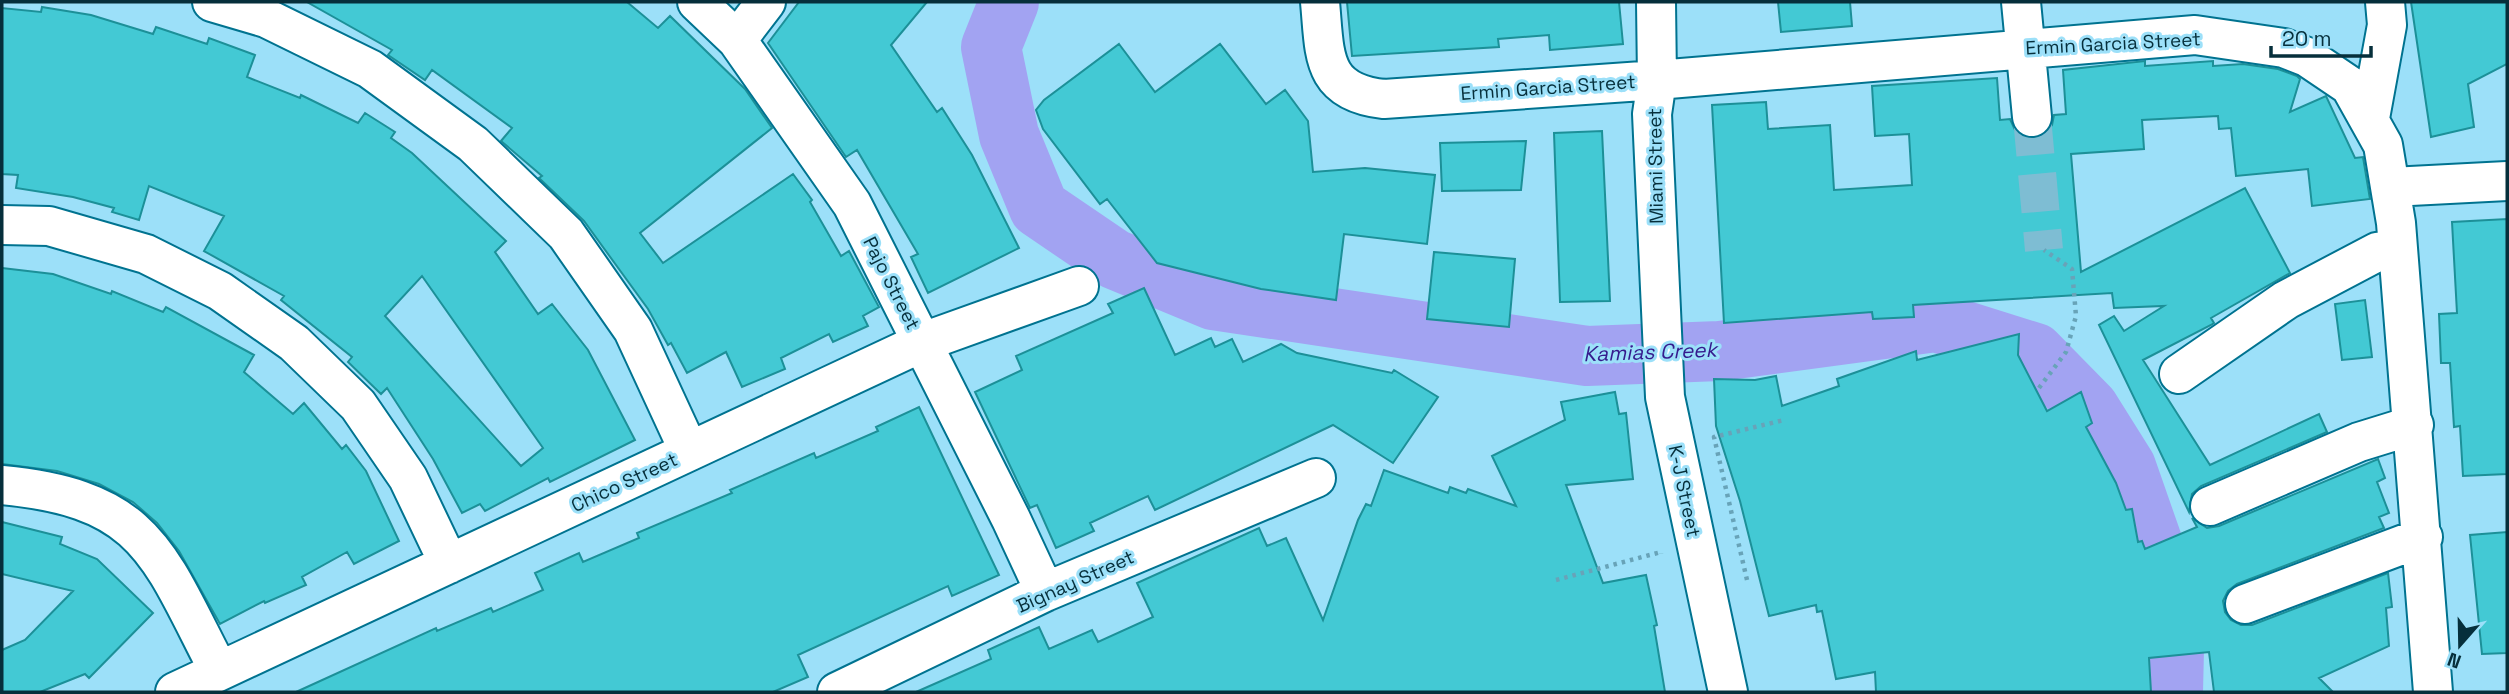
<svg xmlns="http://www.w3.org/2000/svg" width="2509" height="694" viewBox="0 0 2509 694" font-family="'Space Grotesk',sans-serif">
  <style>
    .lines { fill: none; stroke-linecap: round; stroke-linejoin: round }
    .river { stroke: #a2a3f2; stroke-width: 60 }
    .building { fill: #43c9d4; stroke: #1c9098; stroke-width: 2; fill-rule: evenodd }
    .minor-tunnel { stroke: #7ebdd3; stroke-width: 38; stroke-dasharray: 38 19; stroke-linecap: butt }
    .minor-casing { stroke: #007390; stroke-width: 42 }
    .path { stroke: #68a3b8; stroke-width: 4.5; stroke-dasharray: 3.5 5; stroke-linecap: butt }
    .minor { stroke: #fff; stroke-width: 38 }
    .labels { text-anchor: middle; stroke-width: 6; stroke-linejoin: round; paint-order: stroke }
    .street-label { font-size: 19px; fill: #062f3b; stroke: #9ce0f9 }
    .water-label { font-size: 21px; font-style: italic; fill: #351b8d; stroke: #9ce0f9 }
  </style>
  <rect width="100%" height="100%" fill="#9ce0f9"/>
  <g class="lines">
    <path class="river" d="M 1009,2 L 991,47 L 1009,135 L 1039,208 L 1114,259 L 1213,300 L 1587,356 L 1720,351 L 1936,322 L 2035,353 L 2089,408 L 2126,467 L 2175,607 L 2173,692"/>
  </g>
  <path class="building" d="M 307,2 L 627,2 L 658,28 L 670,16 L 745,89 L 772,128 L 640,233 L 663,263 L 793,174 L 812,200 L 810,202 L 841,256 L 849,251 L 879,307 L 863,316 L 868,326 L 833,342 L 829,334 L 781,358 L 785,369 L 742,387 L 726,352 L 687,373 L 671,343 L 668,345 L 648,309 L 584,221 L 539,178 L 542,176 L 501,141 L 512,128 L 432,70 L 425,80 L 388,55 L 392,50 Z
    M 799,2 L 927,2 L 891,45 L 937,112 L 942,108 L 972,155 L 1019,248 L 928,293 L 911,257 L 918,254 L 857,150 L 846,157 L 768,43 Z
    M 1347,2 L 1619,2 L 1623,44 L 1550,50 L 1549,35 L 1498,39 L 1499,47 L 1352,56 Z
    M 1778,2 L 1850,2 L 1852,26 L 1781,32 Z
    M 2411,2 L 2507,2 L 2507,64 L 2468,84 L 2474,127 L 2431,137 Z
    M 42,7 L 91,15 L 153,34 L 156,27 L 207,44 L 209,38 L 255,55 L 247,77 L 300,98 L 301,95 L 358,123 L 365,113 L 395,132 L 391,138 L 412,153 L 506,241 L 495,252 L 538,314 L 552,304 L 588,350 L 635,440 L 550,482 L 548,478 L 485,511 L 480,504 L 462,513 L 433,459 L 387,388 L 381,394 L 348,362 L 352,357 L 281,300 L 284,296 L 204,251 L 224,216 L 149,186 L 139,220 L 112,212 L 114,208 L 73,197 L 16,188 L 18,175 L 2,174 L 2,8 L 41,12 ZM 422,276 L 543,448 L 521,466 L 385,316 Z
    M 1119,44 L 1155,92 L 1220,44 L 1266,104 L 1285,90 L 1308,121 L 1313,172 L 1365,168 L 1435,175 L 1427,244 L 1344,234 L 1336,300 L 1261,289 L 1157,263 L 1107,199 L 1100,204 L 1043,129 L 1036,110 L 1044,100 Z
    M 2145,61 L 2145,66 L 2213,61 L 2213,66 L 2243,64 L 2278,69 L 2297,76 L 2300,79 L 2290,112 L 2326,96 L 2355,158 L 2363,157 L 2370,199 L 2312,206 L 2308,169 L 2236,176 L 2231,128 L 2219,129 L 2218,116 L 2142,120 L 2144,149 L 2071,154 L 2081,272 L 2245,188 L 2290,273 L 2211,318 L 2214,323 L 2211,325 L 2143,360 L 2210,465 L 2319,414 L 2327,432 L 2201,486 L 2192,494 L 2189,512 L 2099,325 L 2114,316 L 2124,331 L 2164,306 L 2114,308 L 2112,293 L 1913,305 L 1914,317 L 1873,319 L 1872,312 L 1724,323 L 1712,105 L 1766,102 L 1768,129 L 1830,125 L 1834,190 L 1912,185 L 1909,134 L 1875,136 L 1872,86 L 1997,78 L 2000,120 L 2010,119 L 2015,130 L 2022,137 L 2033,139 L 2045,134 L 2052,125 L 2054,115 L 2066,114 L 2063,70 Z
    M 1602,131 L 1610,301 L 1560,302 L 1554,133 Z
    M 1526,141 L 1521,190 L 1442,191 L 1440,143 Z
    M 2507,219 L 2507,474 L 2463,476 L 2460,426 L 2454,427 L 2450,363 L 2441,363 L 2439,314 L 2457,313 L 2452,222 Z
    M 1434,252 L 1515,259 L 1509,327 L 1427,319 Z
    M 2,268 L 53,274 L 111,294 L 112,291 L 163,312 L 166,307 L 254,355 L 244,372 L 293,414 L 304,403 L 342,449 L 346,445 L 366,471 L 399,541 L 354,564 L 347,552 L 302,577 L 306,585 L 265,603 L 264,601 L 220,624 L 179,551 L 157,523 L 133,502 L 99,484 L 57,471 L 2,464 Z
    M 1144,288 L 1175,355 L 1211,338 L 1215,347 L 1232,339 L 1243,362 L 1281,344 L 1297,353 L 1392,373 L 1394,370 L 1438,397 L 1393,463 L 1333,425 L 1155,510 L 1148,496 L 1090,523 L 1094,531 L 1056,548 L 1037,505 L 1030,508 L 975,392 L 1022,370 L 1016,356 L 1113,313 L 1108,304 Z
    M 2365,300 L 2372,357 L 2342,360 L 2335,304 Z
    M 2019,334 L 2018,355 L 2047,411 L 2081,392 L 2092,423 L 2086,427 L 2116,483 L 2126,510 L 2132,509 L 2138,542 L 2142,541 L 2145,549 L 2197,527 L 2192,518 L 2207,528 L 2219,526 L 2378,459 L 2385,478 L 2377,482 L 2389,513 L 2379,517 L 2384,528 L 2237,584 L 2228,591 L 2223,601 L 2225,612 L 2231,620 L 2241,625 L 2252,625 L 2388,573 L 2392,607 L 2386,608 L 2389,646 L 2319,678 L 2333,692 L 2214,692 L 2209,652 L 2149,658 L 2151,692 L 1876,692 L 1875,672 L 1836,679 L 1822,611 L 1817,612 L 1816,605 L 1769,616 L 1740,501 L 1716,426 L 1714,379 L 1755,380 L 1776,376 L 1782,406 L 1839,386 L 1837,379 L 1916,351 L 1917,360 Z
    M 1615,392 L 1619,414 L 1626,413 L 1633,479 L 1566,485 L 1603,583 L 1646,575 L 1657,625 L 1654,626 L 1665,692 L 916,692 L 991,659 L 988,650 L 1039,627 L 1049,649 L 1092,630 L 1098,642 L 1153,617 L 1137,583 L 1259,528 L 1267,546 L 1286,538 L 1323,620 L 1358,520 L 1366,504 L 1371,506 L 1384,470 L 1448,493 L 1450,487 L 1466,493 L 1468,489 L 1516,506 L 1492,456 L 1565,420 L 1561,402 Z
    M 919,407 L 999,575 L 952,596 L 948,586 L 798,655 L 808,677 L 773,692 L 296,692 L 436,628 L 437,631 L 491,608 L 493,612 L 543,590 L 535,573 L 579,553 L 583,562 L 639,538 L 637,533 L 732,493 L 730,490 L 814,453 L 816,458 L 878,431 L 876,427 Z
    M 2,522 L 62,537 L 60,544 L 97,559 L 153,613 L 89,678 L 85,674 L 40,692 L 2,692 L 2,650 L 25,640 L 73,591 L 2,574 Z
    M 2507,532 L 2507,653 L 2482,654 L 2470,535 Z"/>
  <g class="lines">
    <path class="minor-tunnel" d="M 2032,117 L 2044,250"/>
    <defs>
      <path id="minor" d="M 212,2 L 266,18 L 370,69 L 473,144 L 566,234 L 633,330 L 689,451
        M 697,2 L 737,40 L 852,204 L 1011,519 L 1045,592
        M 1320,2 C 1325,54 1320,92 1384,99 L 1657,80 L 2195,35 L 2284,48 L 2307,57 L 2350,86 L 2383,145 L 2396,223 L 2433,692
        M 1656,2 L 1657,80 L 1652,114 L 1665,397 L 1728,692
        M 2021,2 L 2032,117
        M 737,40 L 766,2
        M 2370,118 L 2387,25 L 2385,2
        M 2391,187 L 2507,181
        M 2,225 L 49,226 L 146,254 L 220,291 L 294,343 L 358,405 L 408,478 L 449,564
        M 2179,374 L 2286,300 L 2377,252 L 2396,250
        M 2,485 C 148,499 158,554 219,671
        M 2210,506 L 2359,442 L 2414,425
        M 2245,604 L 2423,537
        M 175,692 L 923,342 L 1079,286
        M 837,692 L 1045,592 L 1316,478"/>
    </defs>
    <use href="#minor" class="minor-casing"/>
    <path class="path" d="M 2039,388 L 2066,352 L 2076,316 L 2072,269 L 2044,250
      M 1556,580 L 1661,552 L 1661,554
      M 1747,580 L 1714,437 L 1784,420"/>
    <use href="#minor" class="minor"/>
  </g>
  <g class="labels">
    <g class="street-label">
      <text transform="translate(2113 43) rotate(-3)" y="7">Ermin Garcia Street</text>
      <text transform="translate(1548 87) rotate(-4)" y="7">Ermin Garcia Street</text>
      <text transform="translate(1655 166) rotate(-91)" y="7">Miami Street</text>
      <text transform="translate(892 283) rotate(63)" y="7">Pajo Street</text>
      <text transform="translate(624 482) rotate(-25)" y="7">Chico Street</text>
      <text transform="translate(1685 491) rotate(78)" y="7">K-J Street</text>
      <text transform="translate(1075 581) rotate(-24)" y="7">Bignay Street</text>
    </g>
    <g class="water-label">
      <text transform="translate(1650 352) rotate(-2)" y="7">Kamias Creek</text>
    </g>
  </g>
  <rect width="2509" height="694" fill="none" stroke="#062f3b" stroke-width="7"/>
  <g transform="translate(2460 645) rotate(200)" stroke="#9ce0f9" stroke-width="5" paint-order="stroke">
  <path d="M0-5L12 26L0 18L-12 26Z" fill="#062f3b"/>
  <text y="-10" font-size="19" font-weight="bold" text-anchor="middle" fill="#062f3b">N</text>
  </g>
  <path d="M2271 46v10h100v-10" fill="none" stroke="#062f3b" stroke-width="3.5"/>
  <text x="2282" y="46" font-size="21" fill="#062f3b" stroke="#9ce0f9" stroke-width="5" paint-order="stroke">20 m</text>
</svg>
